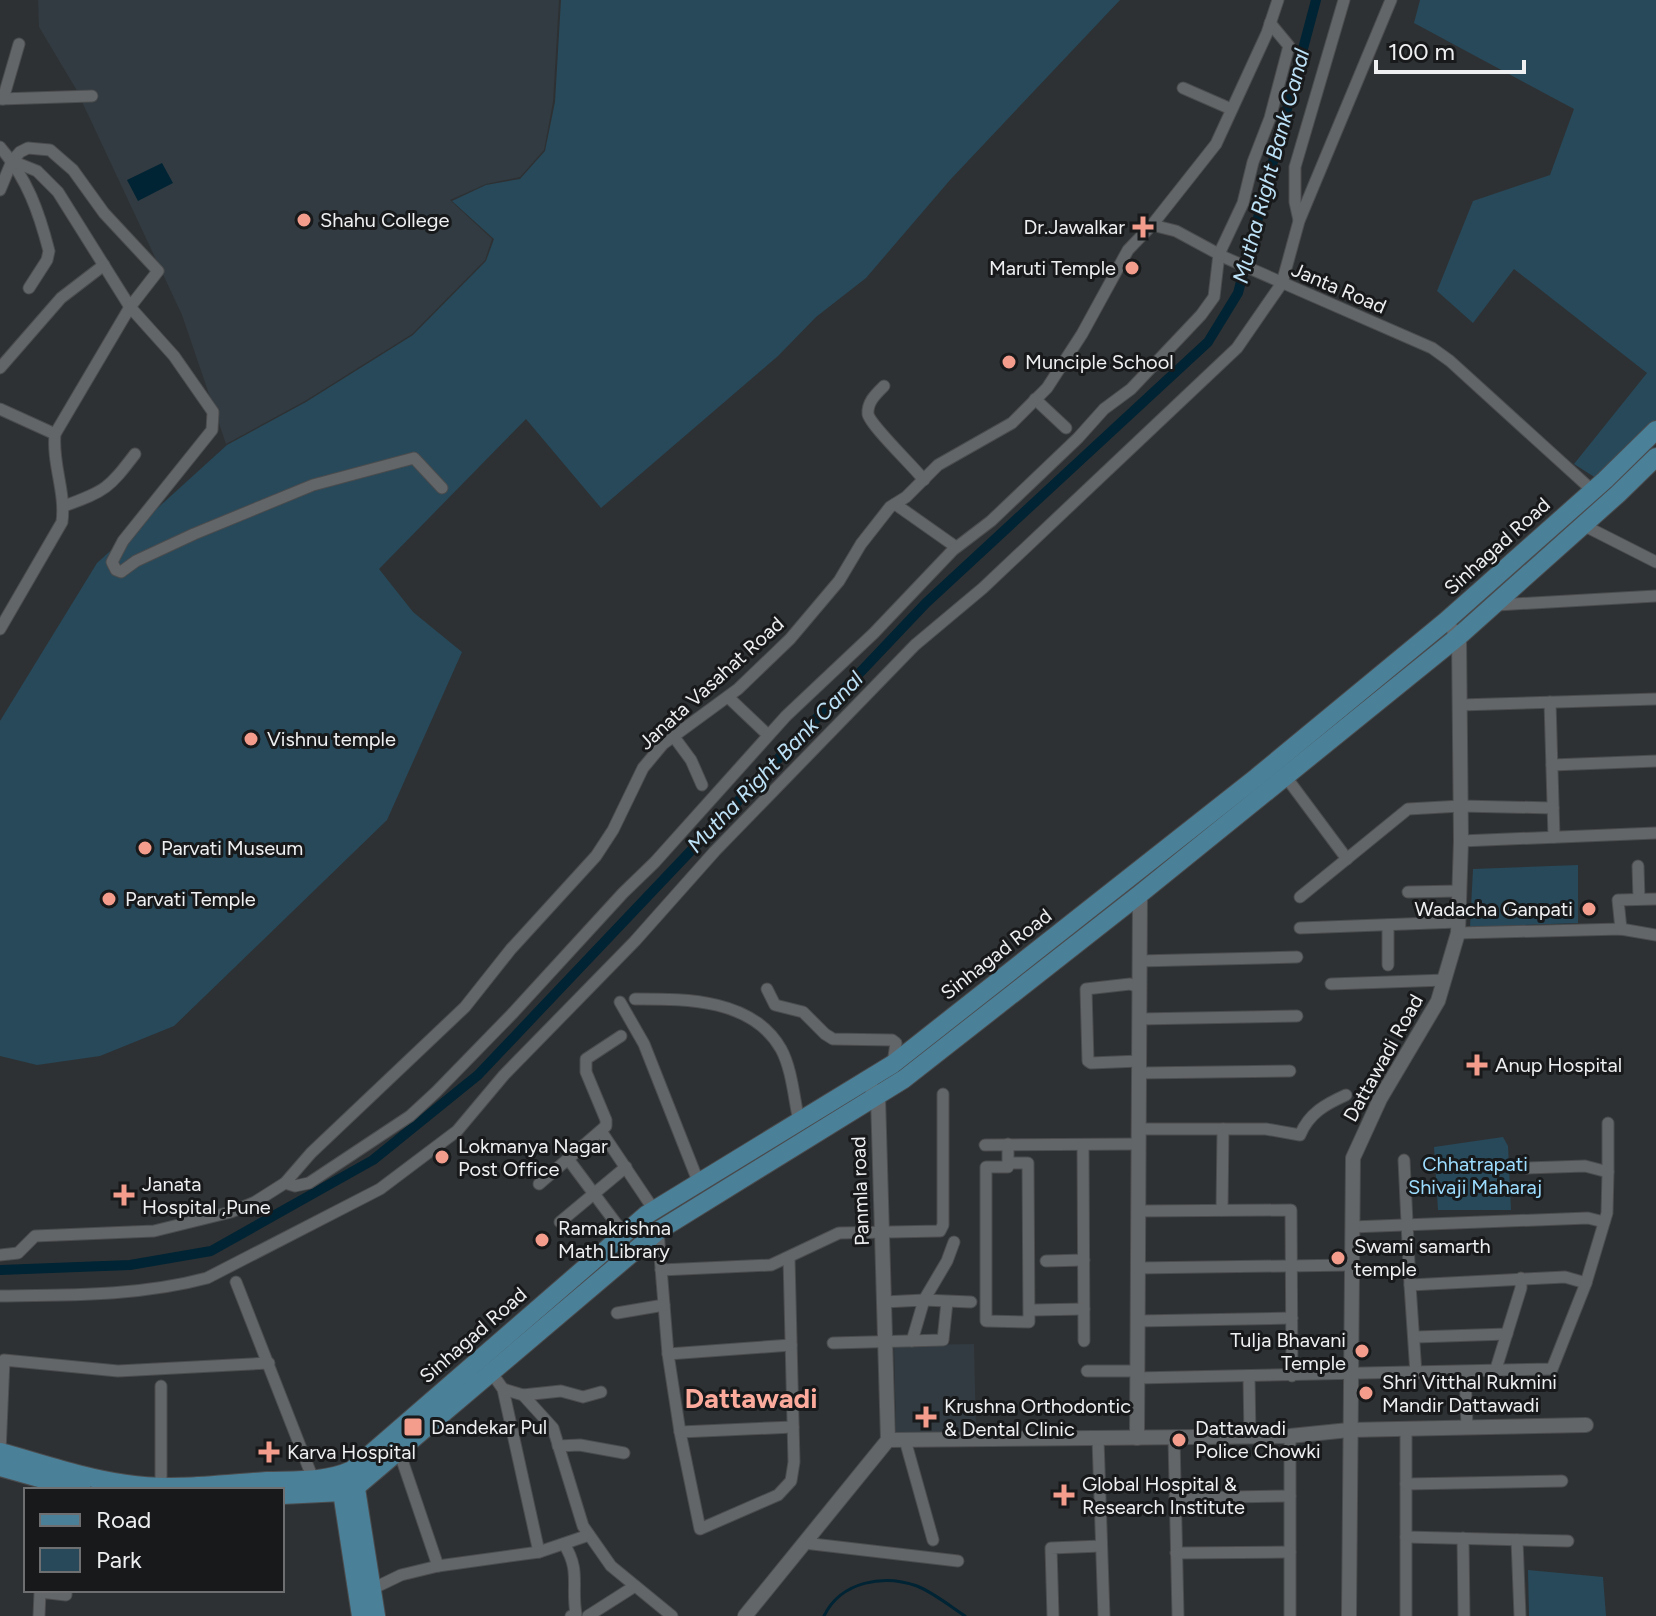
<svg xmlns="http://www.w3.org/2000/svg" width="1656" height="1616" viewBox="0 0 1656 1616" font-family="Figtree,sans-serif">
	<rect width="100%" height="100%" fill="#2e3133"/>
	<!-- built -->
	<g fill="#323b41">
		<polygon points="38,0 559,0 553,102 544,150 520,177 486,184 450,200 492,239 485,260 412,334 305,401 226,444 182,315 76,89 39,27"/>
		<polygon points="974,1344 976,1431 896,1433 894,1345"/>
	</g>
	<!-- green -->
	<g fill="#27495a">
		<polygon points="561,0 1120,0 950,180 866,278 816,317 778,356 601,508 526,419 379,569 413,612 462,652 387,820 174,1026 100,1056 37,1065 0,1056 0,721 97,563 227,445 306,402 413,335 486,261 494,239 452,201 486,185 520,179 545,151 555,102"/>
		<polygon points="1420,0 1656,0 1656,421 1599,480 1574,464 1647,373 1514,269 1473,323 1437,291 1473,201 1550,175 1574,109 1414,23"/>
		<polygon points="1578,865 1578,923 1470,927 1473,869"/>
		<polygon points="1503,1137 1508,1146 1511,1210 1438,1210 1434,1147"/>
		<polygon points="1528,1570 1603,1577 1606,1616 1529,1616"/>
	</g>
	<!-- water -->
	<polygon fill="#002434" points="162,163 173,183 138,201 127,180"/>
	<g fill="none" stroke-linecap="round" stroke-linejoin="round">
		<!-- stream -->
		<path stroke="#002434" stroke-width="3" d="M 824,1616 C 841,1581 884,1574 917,1586 C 934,1593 950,1606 965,1616"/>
		<!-- canal -->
		<polyline stroke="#002434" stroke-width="10" points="0,1270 130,1265 211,1251 373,1160 478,1075 926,603 1208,342 1238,293 1316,0"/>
		<defs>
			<g id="minor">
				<polyline points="1183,88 1231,109"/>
				<polyline points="0,99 92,96"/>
				<polyline points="3,99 19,44"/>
				<path d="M 0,147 C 27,178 39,212 49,251 L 47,260 L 29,288"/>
				<polyline points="0,190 12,161 20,152 28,148 50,150 73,170 104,213 158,271 130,307 58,192 37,171 12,161"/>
				<polyline points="1299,220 1295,202 1295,167 1344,0"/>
				<polyline points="1152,225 1176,231 1226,258 1432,348 1450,361 1593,491"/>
				<polyline points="0,368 61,298 104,265"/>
				<path d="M 884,386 C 876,394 867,402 868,414 C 870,425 913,466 924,480"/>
				<polyline points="1035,399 1066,428"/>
				<polyline points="0,409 55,434"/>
				<polyline points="895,504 956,547"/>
				<path d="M 64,506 C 106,491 109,488 135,454"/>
				<polyline points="1583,525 1656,562"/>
				<polyline points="1497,605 1656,596"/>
				<path d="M 0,629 L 62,522 C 66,492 52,464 55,434 L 130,307 L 174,356 L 213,412 L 212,430 L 123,541 L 112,562 L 116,570 L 121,572 L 136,561 L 194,534 L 313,485 L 414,458 L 442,488"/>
				<polyline points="728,697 768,735"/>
				<polyline points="1550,702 1554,837"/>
				<polyline points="1460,705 1656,699"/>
				<polyline points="674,737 691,760 702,785"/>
				<polyline points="1552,765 1656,761"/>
				<polyline points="1286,777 1347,859"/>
				<polyline points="1461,841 1656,833"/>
				<polyline points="1638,866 1639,899"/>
				<polyline points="1408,892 1459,891"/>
				<polyline points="1300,897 1408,809 1461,806 1553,808"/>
				<polyline points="1388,925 1388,965"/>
				<polyline points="1300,928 1458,922"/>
				<polyline points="1621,929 1618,900 1656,899"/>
				<polyline points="1458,933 1621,929 1656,935"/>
				<polyline points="1139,961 1297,957"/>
				<polyline points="1331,984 1445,980"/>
				<polyline points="767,989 775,1005 803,1012 825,1034 833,1039 892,1040 896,1043 893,1063"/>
				<path d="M 635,999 C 685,999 752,998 781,1049 C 792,1069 794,1099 799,1121"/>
				<polyline points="620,1002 644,1044 698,1181"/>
				<polyline points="1139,1019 1297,1016"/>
				<polyline points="1139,1061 1091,1063 1088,1061 1086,989 1130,984 1139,987"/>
				<polyline points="1139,1073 1290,1071"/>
				<polyline points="1608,1123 1608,1172"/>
				<path d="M 1139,1129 L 1266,1129 L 1300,1135 C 1309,1113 1326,1104 1346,1095"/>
				<polyline points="601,1131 654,1210"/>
				<polyline points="1008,1144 1008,1167 986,1167 986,1321 1029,1322 1028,1163 1008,1163"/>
				<polyline points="985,1145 1139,1144"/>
				<polyline points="1083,1145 1084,1341"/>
				<polyline points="568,1159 624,1234"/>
				<polyline points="1404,1160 1410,1285"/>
				<polyline points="285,1183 295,1186 309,1183 410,1116 436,1092 512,1014 623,893 655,862 786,716 874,633 953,550 991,521 1078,438 1104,409 1131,389 1201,315 1214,297 1219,254 1243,203 1253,162 1270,118 1289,46 1270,23"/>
				<polyline points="539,1184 606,1126 606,1120 586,1072 586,1059 621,1036"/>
				<polyline points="1222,1210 1223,1129"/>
				<polyline points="1138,1211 1291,1210 1292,1376"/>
				<polyline points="560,1222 626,1167"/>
				<polyline points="1352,1227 1588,1218 1604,1222"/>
				<polyline points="658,1231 668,1354 680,1432 700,1529 778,1495 791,1481 794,1462 789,1258"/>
				<polyline points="954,1242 947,1261 924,1300 971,1302"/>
				<polyline points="0,1255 18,1253 35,1236 154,1231 231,1212 255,1202 285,1183 311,1153 465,1007 511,949 596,856 613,830 643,768 663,744 738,689 790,639 839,581 861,544 890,507 906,497 938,465 1012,423 1047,388 1082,334 1128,250 1152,225 1216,144 1267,33 1278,0"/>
				<polyline points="1046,1261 1084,1260"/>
				<polyline points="1138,1268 1351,1265"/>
				<polyline points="661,1270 771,1265 839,1233 940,1231 943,1225 943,1094"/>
				<polyline points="236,1282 313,1479"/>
				<path d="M 0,1296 C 69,1295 140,1296 207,1278 L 380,1189 L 457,1131 L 504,1075 L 635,941 L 715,851 L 915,645 L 983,588 L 1237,348 L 1282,283 L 1299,221 L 1391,0"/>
				<polyline points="884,1302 924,1300 912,1341"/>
				<polyline points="1034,1310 1084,1309"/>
				<polyline points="617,1313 664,1305"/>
				<polyline points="1138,1321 1292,1318"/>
				<polyline points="1416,1337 1507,1334"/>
				<polyline points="833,1343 943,1340 947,1302"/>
				<polyline points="668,1354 791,1345"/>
				<polyline points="1087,1371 1137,1371"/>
				<polyline points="491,1372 503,1389 539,1552"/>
				<polyline points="1465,1372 1467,1427"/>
				<polyline points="1495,1372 1521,1288 1521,1278"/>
				<polyline points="1416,1374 1410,1285 1565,1277 1586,1283"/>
				<polyline points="1249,1377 1250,1437"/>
				<polyline points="1137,1378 1552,1369 1586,1283 1607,1213 1608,1172 1585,1166 1527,1168"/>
				<polyline points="503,1389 523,1395 553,1428 583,1526 611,1566 672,1616"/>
				<polyline points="523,1395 561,1391 583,1397 601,1392"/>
				<polyline points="1406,1429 1406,1616"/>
				<polyline points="680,1432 793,1427"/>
				<polyline points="1174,1438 1178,1616"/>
				<polyline points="1098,1439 1104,1616"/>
				<polyline points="905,1440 933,1540"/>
				<polyline points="558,1446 580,1445 624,1453"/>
				<polyline points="399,1451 438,1566"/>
				<polyline points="0,1452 4,1360 118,1371 269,1363"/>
				<polyline points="1406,1484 1562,1481"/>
				<polyline points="161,1486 161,1386"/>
				<polyline points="1175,1498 1290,1496"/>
				<polyline points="1406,1537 1568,1541"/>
				<polyline points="1463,1538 1464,1616"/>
				<polyline points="1517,1540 1520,1616"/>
				<polyline points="804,1543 958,1561"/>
				<path d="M 564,1544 C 581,1571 571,1585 576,1614 L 571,1616"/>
				<polyline points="1176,1553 1290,1552"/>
				<polyline points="372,1589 401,1575 438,1566 539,1552 589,1535"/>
				<polyline points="39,1616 40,1592 66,1595 66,1590"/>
				<polyline points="588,1616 635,1586"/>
				<polyline points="1053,1616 1051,1548 1101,1546"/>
				<polyline points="1290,1616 1290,1436"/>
			</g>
			<g id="tertiary">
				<polyline points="1137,1438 1140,894"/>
				<polyline points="888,1440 1290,1436 1349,1430 1586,1425"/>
				<polyline points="745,1616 888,1440 878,1097 872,1089"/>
				<polyline points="1349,1616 1353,1158 1380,1099 1438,1001 1458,933 1461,841 1459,636 1454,631"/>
			</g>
			<g id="primary">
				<path d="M 0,1452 C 41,1463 83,1478 126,1484 C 172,1491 221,1484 267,1481 C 296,1480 326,1482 352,1470 L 646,1215 L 893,1064 L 1257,777 L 1446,621 L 1605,480 L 1656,430"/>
				<polyline points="0,1467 82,1490"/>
				<polyline points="354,1476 376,1616"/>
				<polyline points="338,1481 342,1492 361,1616"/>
				<polyline points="282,1495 342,1492 356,1487 658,1231 904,1079 1140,894 1459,636 1618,494 1656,457"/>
			</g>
		</defs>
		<!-- minor casing -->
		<use href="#minor" stroke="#4a4c4e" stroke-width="13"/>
		<!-- tertiary casing -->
		<use href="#tertiary" stroke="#4a4c4e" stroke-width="16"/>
		<!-- primary casing -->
		<use href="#primary" stroke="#4a4c4e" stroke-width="20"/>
		<!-- minor -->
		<use href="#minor" stroke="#636668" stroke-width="11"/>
		<!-- tertiary -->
		<use href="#tertiary" stroke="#636668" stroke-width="14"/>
		<!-- primary -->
		<use href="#primary" stroke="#4b8099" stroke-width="18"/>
	</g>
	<!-- markers -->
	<g fill="#f49d8d" stroke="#17191a" stroke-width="3">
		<circle cx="304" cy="220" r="8"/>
		<path d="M1139 215h8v8h8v8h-8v8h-8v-8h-8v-8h8z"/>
		<circle cx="1132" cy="268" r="8"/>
		<circle cx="1009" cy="362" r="8"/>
		<circle cx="251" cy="739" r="8"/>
		<circle cx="145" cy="848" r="8"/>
		<circle cx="109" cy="899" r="8"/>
		<circle cx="1589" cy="909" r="8"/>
		<path d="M1473 1053h8v8h8v8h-8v8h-8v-8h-8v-8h8z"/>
		<circle cx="442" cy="1157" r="8"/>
		<path d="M120 1183h8v8h8v8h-8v8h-8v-8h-8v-8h8z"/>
		<circle cx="542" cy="1240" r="8"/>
		<circle cx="1338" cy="1258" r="8"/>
		<circle cx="1362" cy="1351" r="8"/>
		<circle cx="1366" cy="1393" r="8"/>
		<path d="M922 1405h8v8h8v8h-8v8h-8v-8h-8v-8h8z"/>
		<rect x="403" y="1417" width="20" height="20" rx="4"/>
		<circle cx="1179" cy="1440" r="8"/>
		<path d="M265 1440h8v8h8v8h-8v8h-8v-8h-8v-8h8z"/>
		<path d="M1060 1483h8v8h8v8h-8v8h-8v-8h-8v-8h8z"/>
	</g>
	<g text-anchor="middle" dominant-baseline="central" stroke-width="6" stroke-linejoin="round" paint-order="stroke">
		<!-- poi labels -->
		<g font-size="20" fill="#edeff0" stroke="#17191a" text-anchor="start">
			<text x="320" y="220">Shahu College</text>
			<text x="1125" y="227" text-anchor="end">Dr.Jawalkar</text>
			<text x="1116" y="268" text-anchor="end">Maruti Temple</text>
			<text x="1025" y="362">Munciple School</text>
			<text x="267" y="739">Vishnu temple</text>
			<text x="161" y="848">Parvati Museum</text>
			<text x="125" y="899">Parvati Temple</text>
			<text x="1573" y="909" text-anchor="end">Wadacha Ganpati</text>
			<text x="1495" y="1065">Anup Hospital</text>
			<text x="458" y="1146">Lokmanya Nagar<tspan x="458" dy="23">Post Office</tspan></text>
			<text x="142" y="1184">Janata<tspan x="142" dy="23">Hospital ,Pune</tspan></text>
			<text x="558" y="1228">Ramakrishna<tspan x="558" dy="23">Math Library</tspan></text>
			<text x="1354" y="1246">Swami samarth<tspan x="1354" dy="23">temple</tspan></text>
			<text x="1346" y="1340" text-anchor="end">Tulja Bhavani<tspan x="1346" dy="23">Temple</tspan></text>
			<text x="1382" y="1382">Shri Vitthal Rukmini<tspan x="1382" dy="23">Mandir Dattawadi</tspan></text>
			<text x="944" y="1406">Krushna Orthodontic<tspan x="944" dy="23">&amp; Dental Clinic</tspan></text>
			<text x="431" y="1427">Dandekar Pul</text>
			<text x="1195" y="1428">Dattawadi<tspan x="1195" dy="23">Police Chowki</tspan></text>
			<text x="287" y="1452">Karva Hospital</text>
			<text x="1082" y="1484">Global Hospital &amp;<tspan x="1082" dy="23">Research Institute</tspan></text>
		</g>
		<!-- street labels -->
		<g font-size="20" fill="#edeff0" stroke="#17191a">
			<text transform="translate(1339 288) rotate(23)">Janta Road</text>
			<text transform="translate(1497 546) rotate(-42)">Sinhagad Road</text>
			<text transform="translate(711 683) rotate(-42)">Janata Vasahat Road</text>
			<text transform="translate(996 954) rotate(-38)">Sinhagad Road</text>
			<text transform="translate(1383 1058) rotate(-61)">Dattawadi Road</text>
			<text transform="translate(860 1191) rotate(-92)">Panmla road</text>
			<text transform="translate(473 1335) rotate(-41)">Sinhagad Road</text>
		</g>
		<!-- park labels -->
		<g font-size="20" fill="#9cddff" stroke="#17191a">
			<text x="1475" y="1164">Chhatrapati<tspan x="1475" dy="23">Shivaji Maharaj</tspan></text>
		</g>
		<!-- water labels -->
		<g font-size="22" font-style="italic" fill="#bde2f7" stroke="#17191a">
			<text transform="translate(1271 166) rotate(-75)">Mutha Right Bank Canal</text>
			<text transform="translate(775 762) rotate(-46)">Mutha Right Bank Canal</text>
		</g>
		<!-- district labels -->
		<g font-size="28" font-weight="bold" fill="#fcaa9b" stroke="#17191a">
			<text x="751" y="1398">Dattawadi</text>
		</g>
	</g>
	<!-- legend -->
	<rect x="24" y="1488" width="260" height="104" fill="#17191a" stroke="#6d6f70" stroke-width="2"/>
	<rect x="40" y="1514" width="40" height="12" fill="#4b8099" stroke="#6d6f70" stroke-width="2"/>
	<text x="96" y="1528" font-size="24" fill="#edeff0">Road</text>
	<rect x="40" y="1548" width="40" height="24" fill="#27495a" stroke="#6d6f70" stroke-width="2"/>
	<text x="96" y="1568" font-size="24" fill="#edeff0">Park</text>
	<!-- scale -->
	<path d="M1376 60v12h148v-12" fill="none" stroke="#edeff0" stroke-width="4"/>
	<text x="1388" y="60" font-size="24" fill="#edeff0" stroke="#17191a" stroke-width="6" paint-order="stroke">100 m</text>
</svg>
